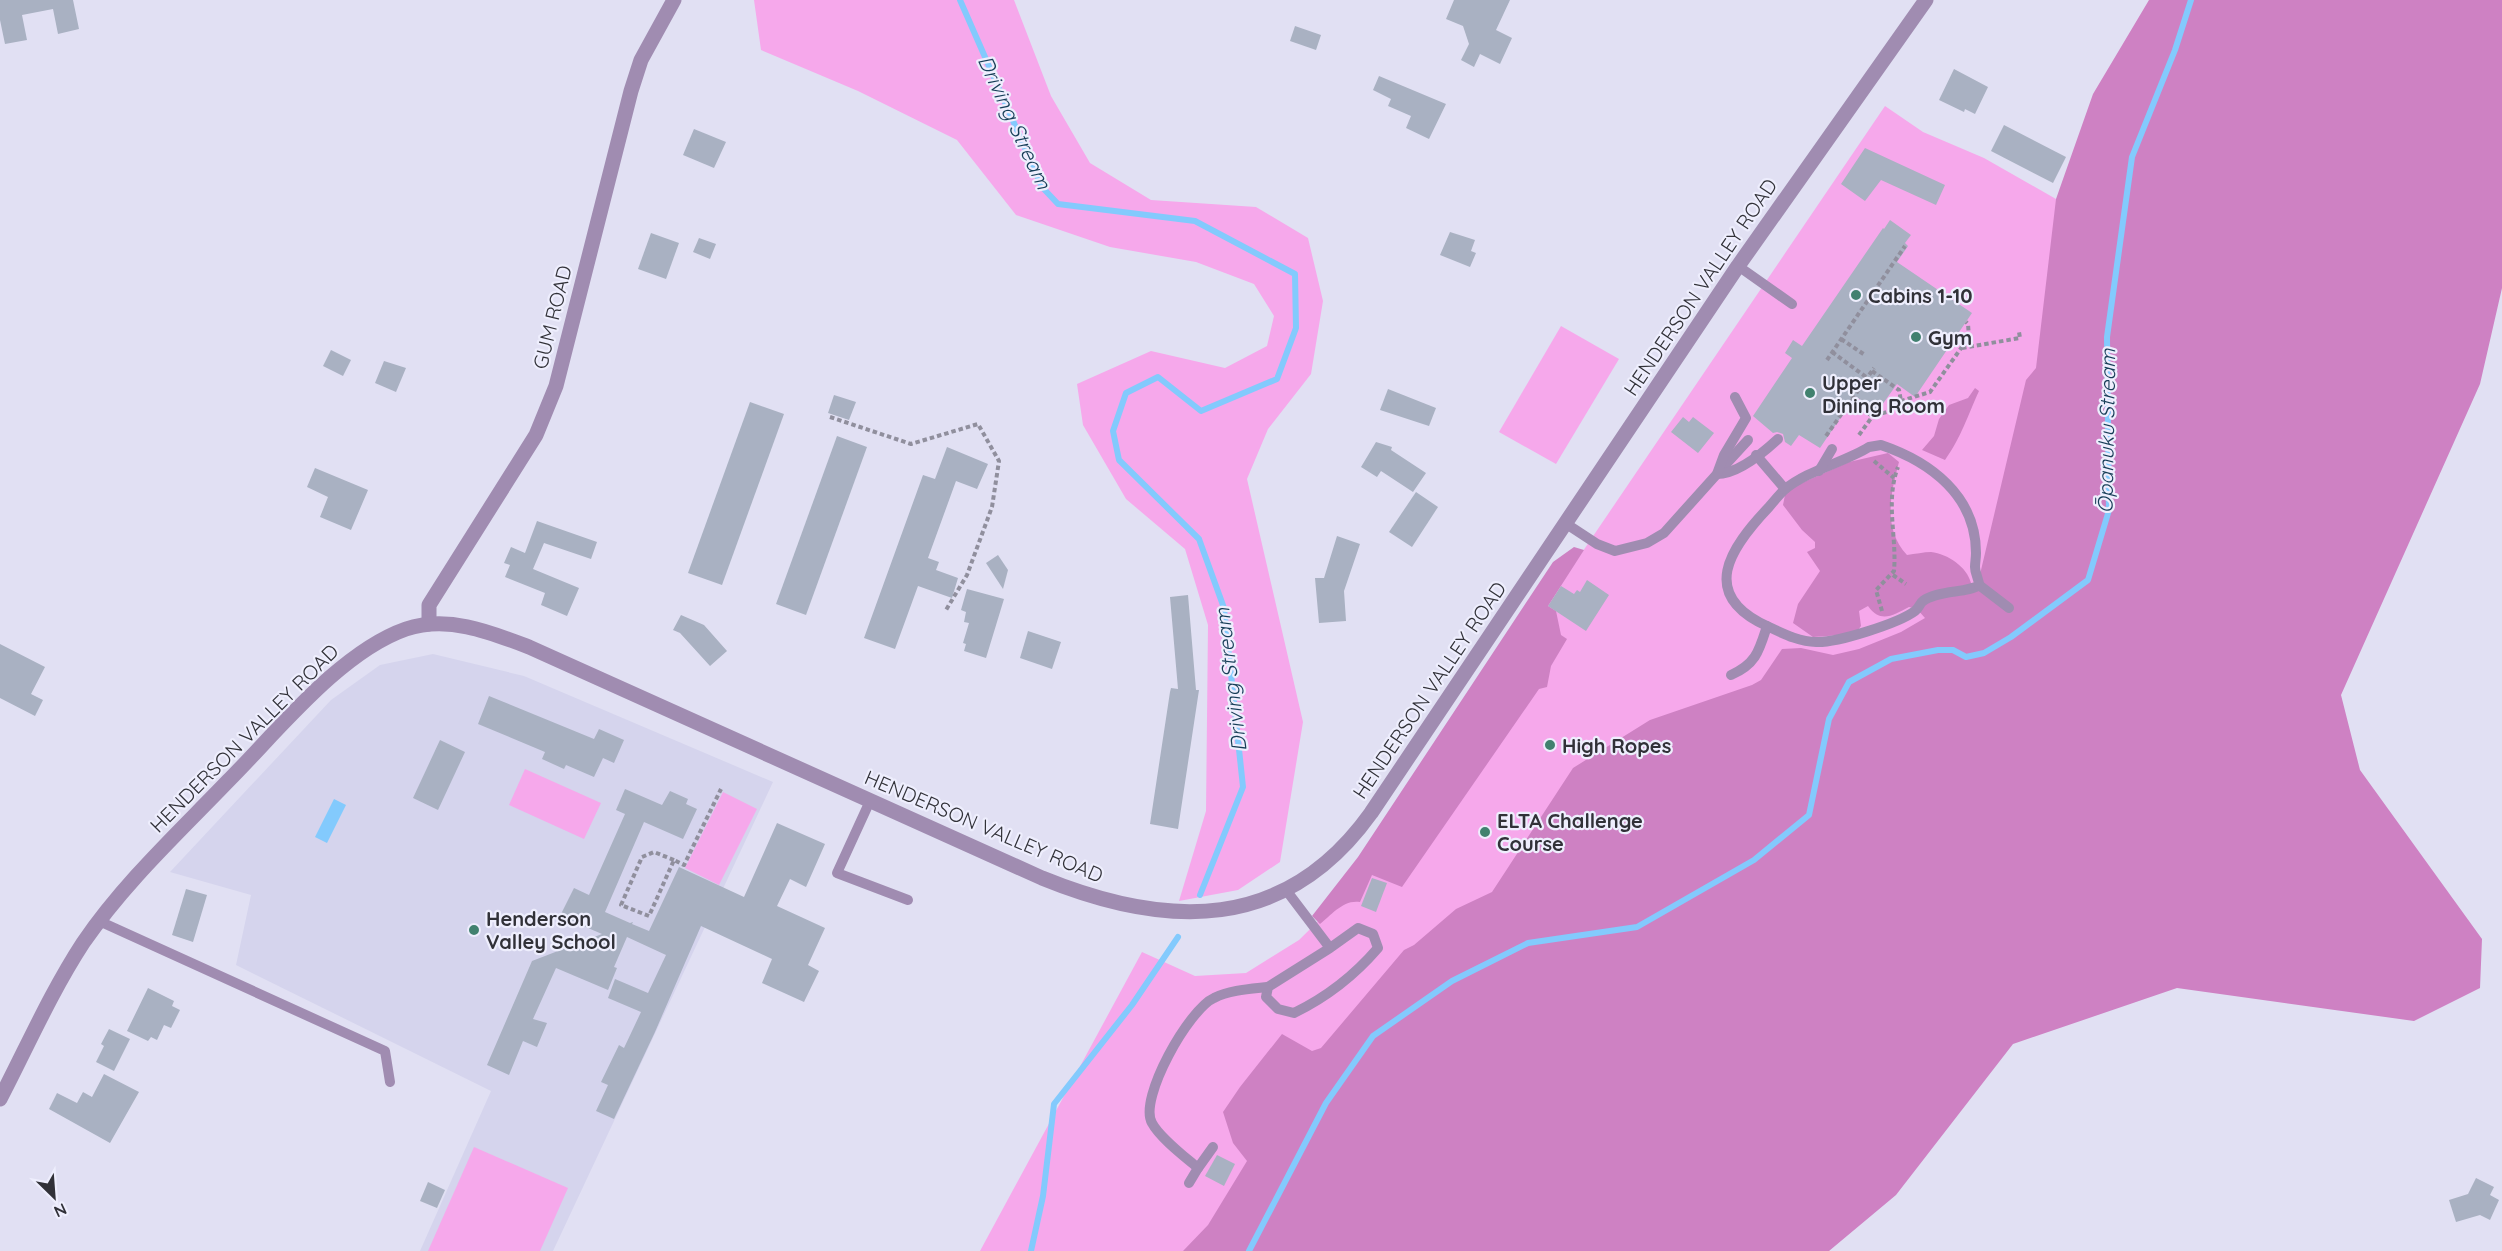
<svg xmlns="http://www.w3.org/2000/svg" width="2502" height="1251" viewBox="0 0 2502 1251" font-family="Quicksand,sans-serif">
	<rect width="100%" height="100%" fill="#e1e0f3"/>
	<!-- built -->
	<polygon fill="#d5d4ed" points="433,654 524,676 773,782 553,1251 420,1251 491,1091 236,965 251,895 170,872 331,700 380,665"/>
	<!-- green -->
	<g fill="#f6a8eb">
		<polygon points="754,0 1014,0 1051,96 1090,163 1151,200 1256,207 1308,238 1323,301 1311,374 1268,429 1247,479 1303,722 1280,862 1238,890 1179,901 1206,811 1208,625 1185,549 1126,499 1083,425 1077,384 1151,351 1225,368 1267,346 1274,316 1254,284 1196,262 1110,247 1016,215 957,140 858,91 761,50"/>
		<polygon points="1885,106 1923,132 1984,158 2056,199 2062,544 1234,1251 980,1251 1142,952 1195,976 1246,973 1299,940 1359,881"/>
		<polygon points="1561,326 1619,359 1556,464 1499,432"/>
		<polygon points="525,769 601,803 584,839 509,805"/>
		<polygon points="723,792 757,809 719,885 685,868"/>
		<polygon points="474,1147 568,1188 540,1251 428,1251"/>
	</g>
	<!-- forest -->
	<g fill="#ce81c3">
		<path d="M 2149,0 L 2502,0 L 2502,288 L 2480,384 L 2341,695 L 2360,770 L 2482,939 L 2480,988 L 2414,1021 L 2177,988 L 2013,1044 L 1896,1195 L 1829,1251 L 1183,1251 L 1208,1225 L 1247,1161 L 1233,1143 L 1223,1112 L 1240,1087 L 1282,1034 L 1312,1051 L 1321,1048 L 1404,950 L 1414,945 L 1456,909 L 1492,892 L 1573,768 L 1650,720 L 1752,685 L 1761,680 L 1782,649 L 1801,648 L 1833,655 L 1859,649 L 1901,632 L 1925,618 L 1917,609 L 1909,607 C 1893,615 1881,624 1868,606 L 1859,611 L 1861,626 L 1855,634 L 1813,637 L 1793,623 L 1798,604 L 1820,571 L 1807,552 L 1815,548 L 1815,542 L 1802,530 L 1783,505 L 1786,490 L 1849,462 L 1888,453 L 1899,462 C 1891,493 1882,528 1907,555 C 1915,554 1924,552 1931,552 C 1948,554 1967,567 1971,583 L 1977,587 L 2026,380 L 2036,368 L 2056,199 L 2093,94 Z"/>
		<path d="M 1975,388 L 1979,391 C 1967,417 1962,436 1945,460 L 1922,450 L 1934,436 L 1939,419 L 1949,405 L 1968,398 Z"/>
		<path d="M 1574,547 L 1584,550 L 1548,606 L 1556,611 L 1561,635 L 1567,639 L 1551,666 L 1547,687 L 1539,689 L 1402,887 L 1372,875 L 1360,902 C 1344,899 1331,915 1320,924 L 1312,916 L 1358,857 L 1553,562 Z"/>
	</g>
	<!-- water -->
	<polygon fill="#83cafd" points="334,799 346,805 327,843 315,837"/>
	<g fill="none" stroke-linecap="round" stroke-linejoin="round">
		<!-- stream -->
		<g stroke="#83cafd" stroke-width="6">
			<polyline points="960,0 1042,187 1058,204 1195,221 1295,274 1296,328 1277,379 1201,411 1158,377 1126,393 1113,431 1119,460 1199,539 1224,608 1243,787 1200,895"/>
			<polyline points="1031,1251 1043,1196 1054,1104 1132,1005 1178,937"/>
			<polyline points="1249,1251 1326,1103 1373,1036 1452,981 1528,943 1637,927 1754,860 1809,815 1829,719 1849,682 1891,659 1938,650 1953,650 1966,657 1984,653 2011,637 2088,580 2109,510 2107,337 2132,157 2175,50 2191,0"/>
		</g>
	</g>
	<!-- building -->
	<g fill="#a9b1c2">
		<polygon points="0,0 73,0 79,29 58,34 53,9 22,15 27,40 5,44 0,20"/>
		<polygon points="1454,0 1510,0 1496,30 1512,38 1500,64 1480,54 1474,67 1461,60 1469,44 1463,26 1446,19"/>
		<polygon points="1295,26 1321,35 1316,50 1290,41"/>
		<polygon points="1954,69 1988,87 1975,114 1965,109 1964,112 1939,100"/>
		<polygon points="1379,76 1446,104 1429,139 1406,128 1411,116 1388,106 1391,99 1373,90"/>
		<polygon points="2004,125 2066,157 2053,183 1991,151"/>
		<polygon points="694,129 726,142 714,168 683,155"/>
		<polygon points="1865,148 1945,185 1936,205 1881,180 1865,201 1841,184"/>
		<polygon points="1890,220 1911,235 1905,243 1908,246 1897,262 1972,313 1915,397 1897,384 1877,412 1855,396 1820,448 1799,435 1791,446 1785,442 1783,434 1777,432 1773,433 1753,416 1792,358 1785,353 1793,340 1802,346 1883,228 1884,229"/>
		<polygon points="1450,232 1475,240 1471,251 1476,253 1470,267 1440,255"/>
		<polygon points="651,233 679,243 666,279 638,269"/>
		<polygon points="699,238 716,244 710,259 693,252"/>
		<polygon points="331,350 351,360 343,376 323,366"/>
		<polygon points="384,361 406,368 396,392 375,383"/>
		<polygon points="1388,389 1436,408 1429,426 1380,410"/>
		<polygon points="834,395 856,402 849,420 828,413"/>
		<polygon points="750,402 784,414 722,585 688,573"/>
		<polygon points="1683,417 1689,422 1693,417 1714,433 1698,453 1671,432"/>
		<polygon points="837,436 867,447 806,615 776,604"/>
		<polygon points="1376,442 1392,447 1391,450 1426,473 1413,492 1381,471 1377,477 1361,467"/>
		<polygon points="947,447 988,464 977,489 956,481 928,558 939,562 936,570 958,578 952,598 918,586 895,649 864,638 923,475 935,479"/>
		<polygon points="315,468 368,490 351,530 320,517 328,497 307,487"/>
		<polygon points="1416,492 1438,507 1412,547 1389,532"/>
		<polygon points="537,521 597,542 591,559 544,543 533,569 579,588 567,616 541,605 545,593 505,577 510,565 504,563 511,547 525,553"/>
		<polygon points="1337,536 1360,544 1344,591 1346,621 1319,623 1315,578 1324,578"/>
		<polygon points="998,555 1008,570 1003,589 986,563"/>
		<polygon points="1587,580 1609,595 1586,631 1548,606 1561,586 1574,594 1577,590 1580,592"/>
		<polygon points="967,589 1004,599 986,658 964,651 966,644 963,643 969,623 964,622 966,612 961,610"/>
		<polygon points="1188,595 1196,690 1199,690 1178,829 1150,824 1170,692 1171,688 1178,689 1170,597"/>
		<polygon points="681,615 704,625 727,651 710,666 680,633 673,630"/>
		<polygon points="1028,631 1061,642 1052,669 1020,658"/>
		<polygon points="0,644 45,667 31,694 43,700 35,716 0,698"/>
		<polygon points="489,696 594,739 599,729 624,740 614,763 603,758 594,777 566,765 564,769 542,759 545,752 478,724"/>
		<polygon points="440,740 465,752 438,810 413,798"/>
		<polygon points="625,789 662,805 670,791 688,799 686,804 697,809 683,839 644,822 605,912 630,923 633,922 632,924 649,931 679,867 744,897 777,823 825,844 806,887 790,879 777,906 825,928 808,965 819,971 804,1002 762,983 772,959 701,926 655,1032 614,1119 596,1111 608,1085 601,1082 619,1045 624,1048 641,1012 608,998 615,979 648,993 666,955 627,937 614,967 617,968 608,990 556,968 533,1019 547,1023 537,1047 523,1041 509,1075 487,1065 532,961 602,934 560,916 574,888 589,895 625,814 616,810"/>
		<polygon points="1372,878 1387,883 1376,912 1361,906"/>
		<polygon points="186,889 207,895 193,942 172,935"/>
		<polygon points="148,988 174,1001 172,1006 180,1010 171,1028 164,1025 157,1040 151,1037 148,1041 127,1031"/>
		<polygon points="109,1029 130,1039 114,1071 96,1062 104,1046 101,1044"/>
		<polygon points="104,1074 139,1092 110,1143 49,1109 57,1093 77,1103 83,1092 92,1097"/>
		<polygon points="1217,1155 1235,1164 1224,1186 1205,1176"/>
		<polygon points="2476,1178 2494,1187 2490,1195 2499,1200 2490,1220 2480,1215 2456,1222 2449,1200 2468,1194"/>
		<polygon points="428,1182 445,1190 437,1208 420,1201"/>
	</g>
	<g fill="none" stroke-linecap="round" stroke-linejoin="round">
		<!-- path -->
		<g stroke="#908f9d" stroke-width="4" stroke-dasharray="4.5 3" stroke-linecap="butt">
			<polyline points="1841,339 1865,355"/>
			<polyline points="1962,348 2020,338 2019,332"/>
			<polyline points="1832,352 1866,377"/>
			<polyline points="1827,360 1905,246"/>
			<polyline points="1872,371 1899,390 1901,401"/>
			<polyline points="1850,400 1872,416 1887,412 1901,401 1930,392 1969,337 1968,324 1966,322"/>
			<polyline points="830,417 911,444 978,424 999,461 992,507 967,575 946,610"/>
			<polyline points="1859,435 1872,417"/>
			<polyline points="1826,436 1874,368"/>
			<polyline points="1874,461 1894,478"/>
			<polyline points="1893,575 1906,584"/>
			<path d="M 1882,611 L 1876,590 L 1894,571 C 1897,537 1885,501 1898,467"/>
			<polyline points="674,860 654,852 642,857 621,905 649,916 674,860 684,865 721,789"/>
		</g>
		<!-- service -->
		<g stroke="#a08cb1" stroke-width="10">
			<polyline points="1738,266 1792,304"/>
			<path d="M 1881,445 C 1931,462 1976,496 1976,553 C 1976,558 1975,563 1975,567 C 1975,574 1979,579 1979,585 C 1969,593 1937,590 1923,601 C 1920,603 1919,608 1915,611 C 1899,623 1837,643 1816,642 C 1800,642 1784,634 1769,627 C 1697,595 1730,548 1769,507 C 1774,501 1779,495 1784,490 C 1808,470 1843,463 1869,447 Z"/>
			<polyline points="1756,455 1785,489"/>
			<polyline points="1725,465 1748,440"/>
			<polyline points="1819,471 1832,449"/>
			<path d="M 1717,474 C 1738,474 1764,452 1778,439"/>
			<polyline points="1565,523 1597,544 1615,551 1647,543 1664,533 1717,474 1724,455 1746,418 1735,397"/>
			<polyline points="1979,585 2009,608"/>
			<path d="M 1731,675 C 1756,664 1759,651 1767,626"/>
			<polyline points="870,801 837,873 908,900"/>
			<path d="M 1286,890 L 1330,948 L 1358,928 L 1373,934 L 1378,948 C 1354,976 1327,997 1294,1013 L 1278,1009 L 1266,997 L 1268,987 L 1330,948"/>
			<polyline points="99,921 385,1051 390,1082"/>
			<polyline points="1198,1168 1213,1147"/>
			<path d="M 1189,1183 L 1198,1168 C 1185,1157 1160,1138 1152,1123 C 1138,1099 1189,1009 1214,998 C 1230,990 1250,989 1268,987"/>
		</g>
		<!-- minor -->
		<g stroke="#a08cb1" stroke-width="15">
			<polyline points="429,624 429,605 536,435 556,386 631,91 641,60 674,0"/>
			<path d="M 0,1099 C 27,1047 51,992 83,943 C 124,883 178,833 228,781 C 277,732 340,652 406,629 C 448,615 490,632 529,647 L 1042,878 C 1167,929 1285,933 1371,813 L 1738,266 L 1926,0"/>
		</g>
	</g>
	<!-- markers -->
	<g fill="#41816f" stroke="#eeeefd" stroke-width="2">
		<circle cx="1856" cy="295" r="6"/>
		<circle cx="1916" cy="337" r="6"/>
		<circle cx="1810" cy="393" r="6"/>
		<circle cx="1550" cy="745" r="6"/>
		<circle cx="1485" cy="832" r="6"/>
		<circle cx="474" cy="930" r="6"/>
	</g>
	<g text-anchor="middle" dominant-baseline="central" stroke-width="4.5" stroke-linejoin="round" paint-order="stroke">
		<!-- street labels -->
		<g font-size="20" fill="#313138" stroke="#eeeefd">
			<text transform="translate(1700 287) rotate(-56)">HENDERSON VALLEY ROAD</text>
			<text transform="translate(552 317) rotate(-76)">GUM ROAD</text>
			<text transform="translate(1429 690) rotate(-56)">HENDERSON VALLEY ROAD</text>
			<text transform="translate(244 738) rotate(-45)">HENDERSON VALLEY ROAD</text>
			<text transform="translate(984 826) rotate(23)">HENDERSON VALLEY ROAD</text>
		</g>
		<!-- poi labels -->
		<g font-size="20" font-weight="bold" fill="#313138" stroke="#eeeefd" text-anchor="start">
			<text x="1868" y="295">Cabins 1-10</text>
			<text x="1928" y="337">Gym</text>
			<text x="1822" y="382">Upper<tspan x="1822" dy="23">Dining Room</tspan></text>
			<text x="1562" y="745">High Ropes</text>
			<text x="1497" y="820">ELTA Challenge<tspan x="1497" dy="23">Course</tspan></text>
			<text x="486" y="918">Henderson<tspan x="486" dy="23">Valley School</tspan></text>
		</g>
		<!-- water labels -->
		<g font-size="21" font-style="italic" fill="#163d57" stroke="#eeeefd">
			<text transform="translate(1015 122) rotate(65)">Driving Stream</text>
			<text transform="translate(2106 431) rotate(-89)">Ōpanuku Stream</text>
			<text transform="translate(1230 680) rotate(-97)">Driving Stream</text>
		</g>
	</g>
	<!-- north arrow -->
	<g transform="translate(54 1197) rotate(155)" stroke="#eeeefd" stroke-width="4.5" paint-order="stroke">
	<path d="M0-4.5L10 22L0 15L-10 22Z" fill="#313138"/>
	<text y="-9" font-size="16" font-weight="bold" text-anchor="middle" fill="#313138">N</text>
	</g>
</svg>
